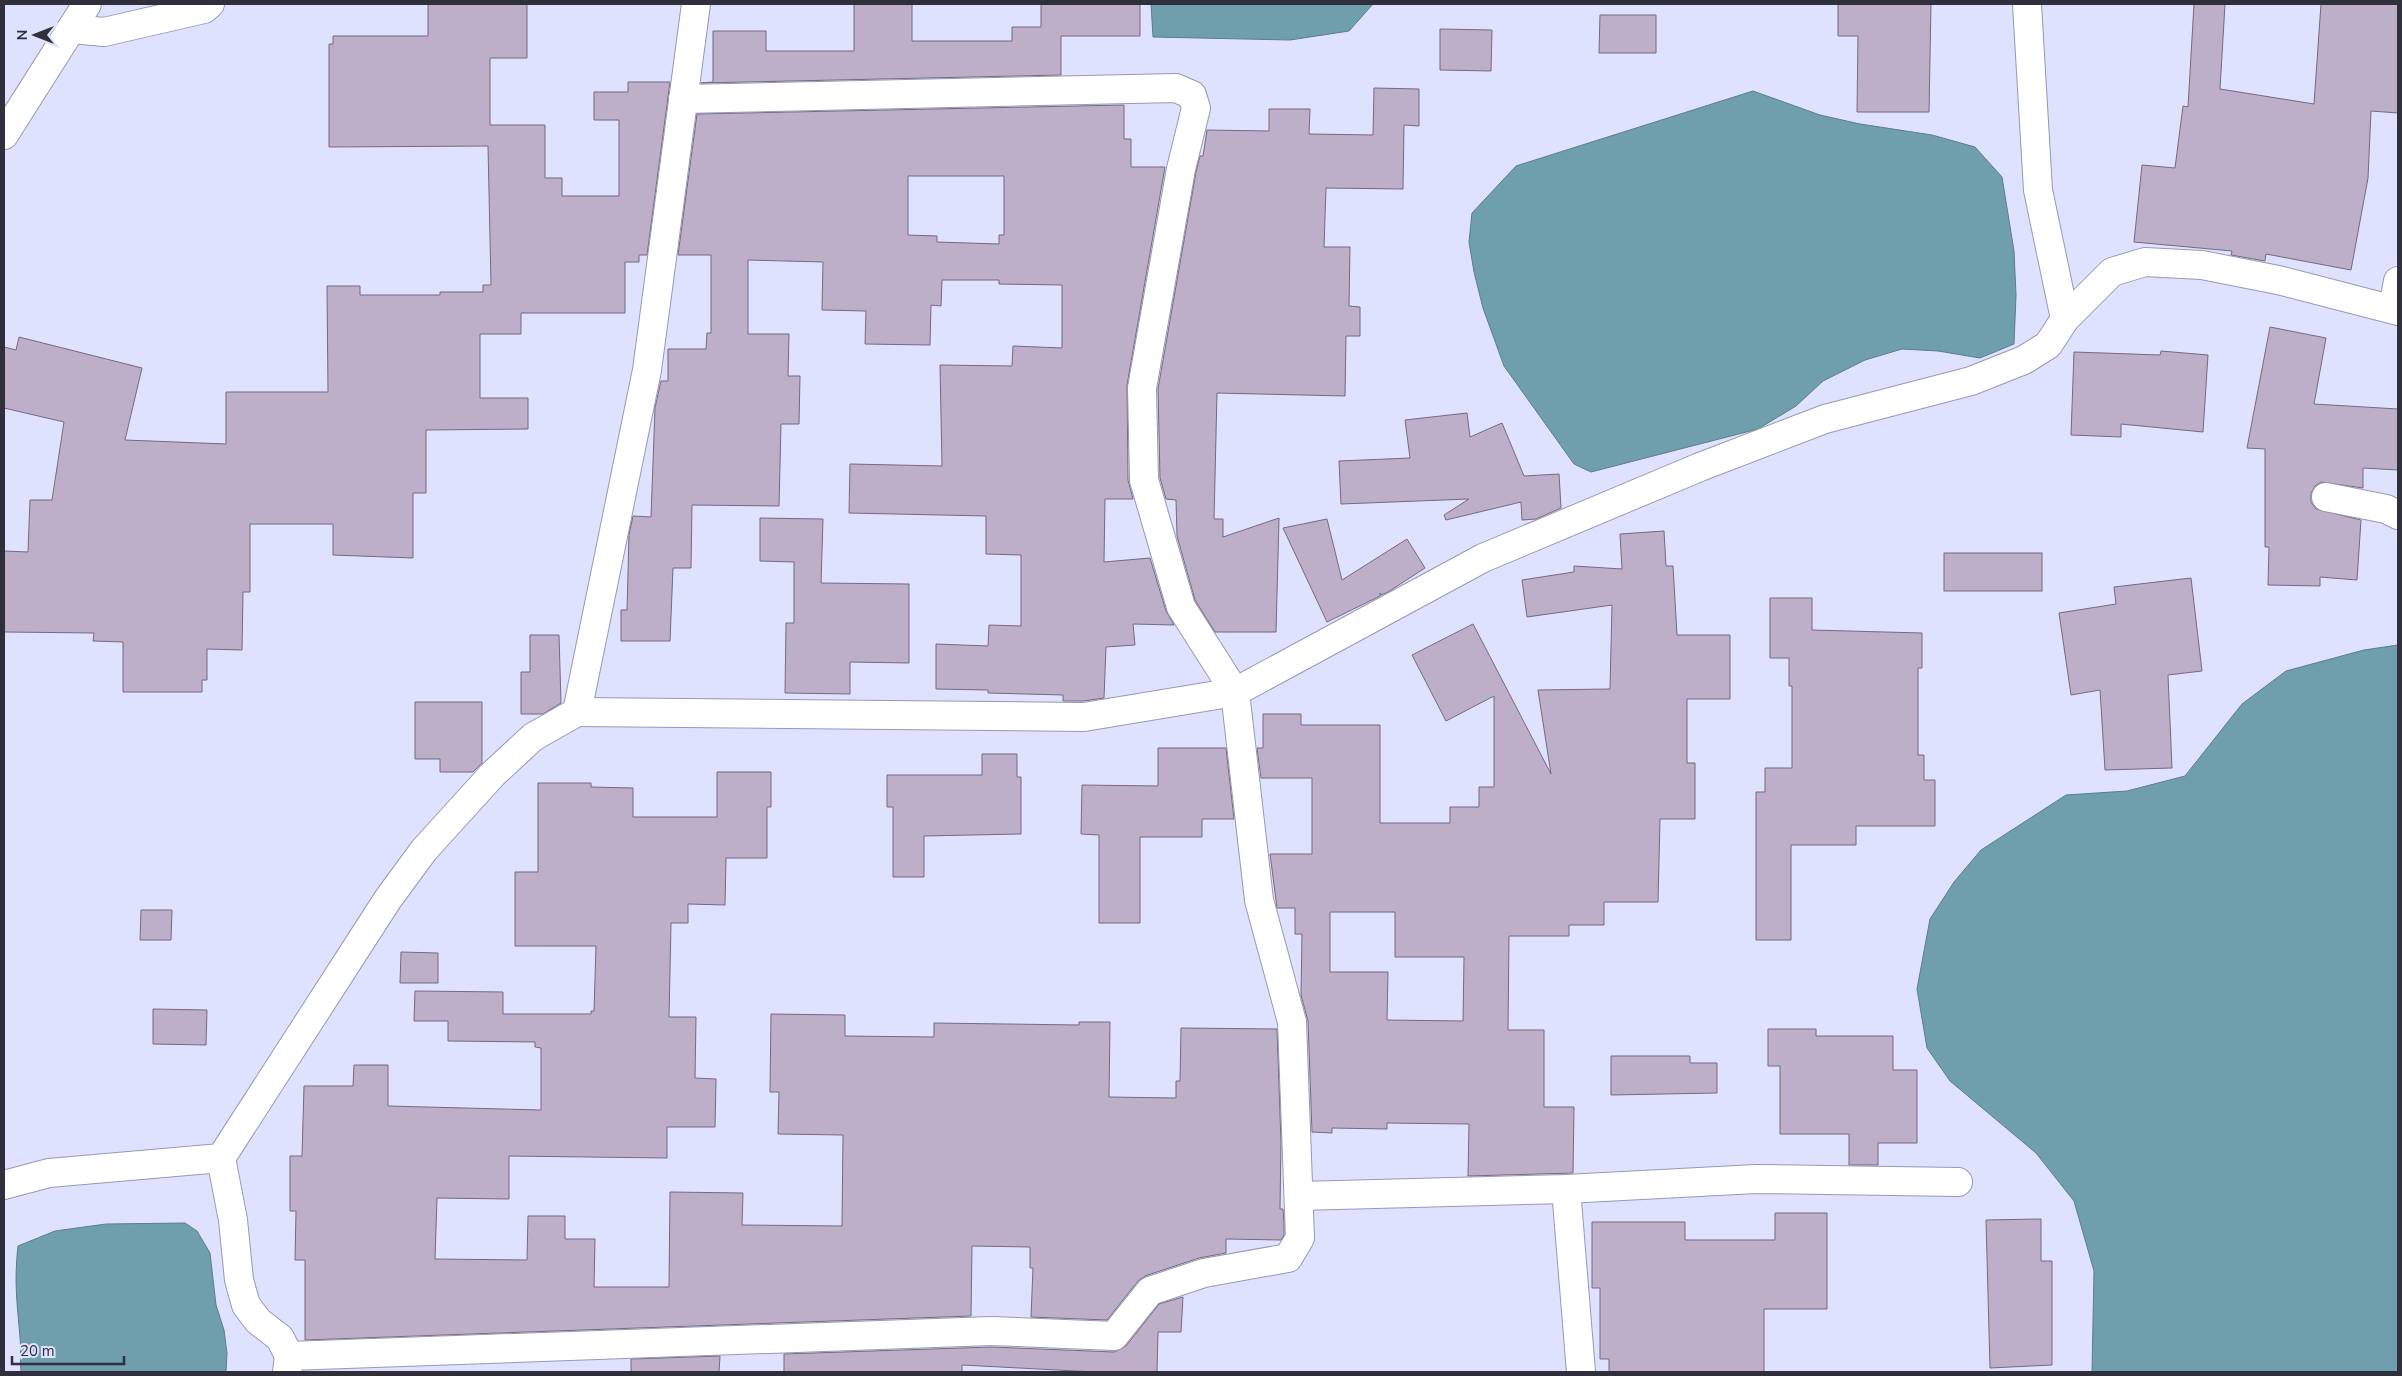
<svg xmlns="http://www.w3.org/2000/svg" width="2402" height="1376" viewBox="0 0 2402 1376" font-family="'Nunito Sans',sans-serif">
	<rect width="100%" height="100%" fill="#dee2fe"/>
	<!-- water -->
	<g fill="#6f9eac" stroke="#5c7d8a">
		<polygon points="1151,4 1373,4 1349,31 1290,40 1153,37"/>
		<polygon points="1753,91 1820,115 1860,124 1932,135 1975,147 2002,177 2014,251 2016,295 2014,344 1980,358 1938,351 1902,349 1865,360 1823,381 1796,406 1758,429 1591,472 1574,464 1504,366 1483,308 1474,272 1469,242 1472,213 1516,166"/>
		<polygon points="2398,645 2398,1372 2092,1372 2094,1271 2074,1201 2036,1153 1950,1081 1927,1048 1917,989 1930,919 1954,882 1981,850 2066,795 2127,791 2185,776 2242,704 2286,671 2364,650"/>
		<path d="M 185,1223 L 197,1231 L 210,1253 L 216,1305 L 224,1330 L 227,1353 L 226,1372 L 21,1372 C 20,1360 21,1348 20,1337 C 17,1302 14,1282 18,1246 L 55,1231 L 106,1224 Z"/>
	</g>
	<!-- building -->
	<g fill="#bdafc8" stroke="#766980" fill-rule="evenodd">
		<polygon points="428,4 527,4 527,58 490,58 490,125 545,125 545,178 562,178 562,196 619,196 619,120 594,120 594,92 628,92 628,82 670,82 647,255 639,255 639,262 625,262 625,313 521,313 521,334 480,334 480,398 528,398 528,429 426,430 426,493 413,493 413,558 333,555 333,524 250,524 250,592 243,592 242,650 207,649 207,680 202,680 202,692 123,692 123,642 93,641 94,633 4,632 4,551 28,552 30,500 52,500 64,422 4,408 4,347 16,350 19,337 142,368 125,440 226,444 226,392 328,392 327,286 360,286 360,295 440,295 440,292 483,292 483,285 491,285 488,146 329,147 329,44 333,44 333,36 428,36"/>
		<polygon points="854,4 912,4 912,41 1012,41 1012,27 1041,27 1041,4 1140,4 1140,36 1061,36 1061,75 701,83 713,82 713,31 766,31 766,51 854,51"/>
		<polygon points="1838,4 1931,4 1929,112 1857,112 1858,36 1838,36"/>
		<polygon points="2194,4 2225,4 2220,89 2314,104 2321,4 2398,4 2398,113 2371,111 2368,178 2351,270 2266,254 2265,261 2231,255 2232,251 2134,242 2142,165 2175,168 2183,106 2188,107"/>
		<polygon points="1600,15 1656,15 1656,53 1599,53"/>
		<polygon points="1440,29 1492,30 1491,71 1440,70"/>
		<polygon points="1374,88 1419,89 1419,126 1404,125 1403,189 1326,188 1324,247 1350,247 1349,306 1360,307 1360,336 1346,336 1345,396 1217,393 1214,519 1223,519 1223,537 1279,518 1276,632 1215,632 1195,600 1177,536 1176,500 1166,499 1160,478 1158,389 1196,172 1200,156 1203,156 1207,130 1269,131 1269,109 1310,109 1309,134 1373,135"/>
		<path d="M 1124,105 L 1124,139 L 1131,139 L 1131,167 L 1165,167 L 1127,385 L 1128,480 L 1133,499 L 1105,499 L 1104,562 L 1150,558 L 1166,611 L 1174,625 L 1133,624 L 1135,645 L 1106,647 L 1104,698 L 1083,701 L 1063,701 L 1063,695 L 988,693 L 988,690 L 936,689 L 936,644 L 988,646 L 989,625 L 1021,626 L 1021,555 L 986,554 L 986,516 L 849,513 L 850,464 L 942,466 L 940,365 L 1012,366 L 1013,346 L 1062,348 L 1062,285 L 999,284 L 999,280 L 942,280 L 941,306 L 931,305 L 930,345 L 865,344 L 866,311 L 822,310 L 823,262 L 748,260 L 748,334 L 789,334 L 788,376 L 800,376 L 799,424 L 781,424 L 779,506 L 692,505 L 691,568 L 673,568 L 670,641 L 621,641 L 621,610 L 627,610 L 629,535 L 633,516 L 651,517 L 655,408 L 661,381 L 668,381 L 668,349 L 706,349 L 707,333 L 711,333 L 711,255 L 678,255 L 697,114 ZM 908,176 L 1004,176 L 1004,235 L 999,235 L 999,244 L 937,242 L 937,236 L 908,235 Z"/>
		<polygon points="2270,327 2326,338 2314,404 2398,409 2398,470 2363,468 2363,488 2321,482 2315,486 2311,493 2311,502 2316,509 2361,520 2357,580 2320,577 2320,586 2268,585 2269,547 2265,547 2265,449 2247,448"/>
		<polygon points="2161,351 2208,355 2203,432 2121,424 2121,437 2071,435 2074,352 2160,355"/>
		<polygon points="1467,413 1470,437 1502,423 1524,476 1559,474 1561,508 1536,519 1522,520 1521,502 1446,520 1444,515 1469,499 1341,504 1339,461 1410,458 1405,420"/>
		<polygon points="760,518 823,519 821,583 909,584 909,663 850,662 850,694 785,693 786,623 794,623 794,562 760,561"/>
		<polygon points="1327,519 1342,580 1407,539 1425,568 1388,592 1381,595 1380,593 1380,596 1327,622 1283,528"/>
		<path d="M 1664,531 L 1666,566 L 1673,566 L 1677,635 L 1730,635 L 1730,699 L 1687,699 L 1687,763 L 1695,763 L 1695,819 L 1660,819 L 1658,902 L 1604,902 L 1604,925 L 1569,925 L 1569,936 L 1509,936 L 1508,1030 L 1544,1030 L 1544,1107 L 1574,1107 L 1573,1173 L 1468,1176 L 1469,1124 L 1387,1123 L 1387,1129 L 1332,1128 L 1332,1133 L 1312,1132 L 1308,1021 L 1301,995 L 1302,934 L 1295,934 L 1295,908 L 1277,908 L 1270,854 L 1312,854 L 1312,778 L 1261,778 L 1257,748 L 1263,748 L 1263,714 L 1301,714 L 1301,725 L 1380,725 L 1380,823 L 1450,823 L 1450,807 L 1479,807 L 1479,787 L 1494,787 L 1494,696 L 1446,721 L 1412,655 L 1473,624 L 1551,774 L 1538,690 L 1610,689 L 1612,605 L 1527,617 L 1522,580 L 1574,572 L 1574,566 L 1622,569 L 1620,534 ZM 1330,912 L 1395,912 L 1395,957 L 1464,957 L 1463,1021 L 1387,1020 L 1388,972 L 1330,972 Z"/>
		<rect x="1944" y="553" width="98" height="38"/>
		<polygon points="2191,578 2202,671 2168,675 2172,768 2105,770 2100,690 2071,695 2059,613 2116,604 2114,587"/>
		<polygon points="1770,598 1812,598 1812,630 1922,633 1922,668 1918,668 1918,755 1924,755 1924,780 1935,780 1935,826 1856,826 1856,845 1791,845 1791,940 1756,940 1756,792 1765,792 1765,768 1792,768 1792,686 1789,686 1789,658 1770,658"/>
		<polygon points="530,635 559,635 561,703 543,714 521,714 521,672 530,672"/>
		<polygon points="415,702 482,702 482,763 473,772 440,772 440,759 415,759"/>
		<polygon points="1158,748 1226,748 1234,819 1202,819 1202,837 1140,837 1140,923 1099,923 1099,835 1081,834 1082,785 1158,786"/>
		<polygon points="982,754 1017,754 1017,777 1021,777 1021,834 924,836 924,877 893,877 893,807 887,807 887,775 982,775"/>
		<polygon points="717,772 771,772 771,807 767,807 767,858 726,858 725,905 688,904 688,923 671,923 669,1017 696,1017 695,1078 716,1079 715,1127 667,1127 667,1158 509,1156 509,1199 437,1198 435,1259 527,1260 528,1216 565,1216 565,1239 595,1239 594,1287 669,1287 670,1192 743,1193 742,1225 842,1226 843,1135 778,1134 779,1092 770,1092 771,1014 845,1015 845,1036 934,1037 934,1023 1079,1025 1079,1022 1110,1022 1109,1097 1176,1098 1176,1081 1180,1081 1181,1028 1277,1029 1281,1142 1280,1209 1283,1209 1284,1223 1284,1235 1281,1240 1226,1239 1226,1253 1199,1258 1145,1276 1138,1281 1107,1320 1031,1317 1033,1268 1030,1268 1030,1247 972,1246 971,1316 305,1340 305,1260 295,1260 296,1211 290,1211 290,1156 302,1156 304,1086 353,1086 354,1065 388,1065 388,1106 541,1110 541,1048 535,1047 535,1042 448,1041 448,1021 414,1021 415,991 503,992 503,1014 591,1014 591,1011 594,1011 596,946 515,946 515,872 538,872 538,783 591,783 591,787 633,788 633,817 717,817"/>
		<polygon points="141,910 172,910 171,940 140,940"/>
		<polygon points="401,952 438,953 438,983 400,983"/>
		<polygon points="153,1009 207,1010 206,1045 153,1044"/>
		<polygon points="1768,1029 1816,1029 1816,1036 1893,1036 1893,1070 1917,1070 1917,1143 1878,1143 1878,1165 1849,1165 1849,1134 1780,1134 1780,1066 1768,1066"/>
		<polygon points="1611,1056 1690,1056 1690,1063 1717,1063 1717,1093 1611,1095"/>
		<polygon points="1775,1213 1827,1213 1827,1309 1764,1309 1764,1372 1609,1372 1609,1359 1600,1359 1600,1288 1592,1288 1592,1222 1685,1222 1685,1240 1775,1240"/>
		<polygon points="2041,1219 2041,1261 2052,1261 2052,1365 1990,1368 1986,1220"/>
		<polygon points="1183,1297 1181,1332 1158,1332 1157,1372 1095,1372 962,1365 962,1372 784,1372 784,1354 991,1347 1114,1352 1126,1346 1159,1304"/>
		<polygon points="720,1356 719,1372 631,1372 631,1359"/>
	</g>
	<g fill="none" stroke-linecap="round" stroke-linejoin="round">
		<defs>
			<g id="street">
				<polyline points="2027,4 2038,190 2065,319"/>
				<polyline points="71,29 104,32 204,9 210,4"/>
				<polyline points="2393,308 2398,281"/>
				<polyline points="2326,497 2386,509 2398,515"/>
				<polyline points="577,712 1084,717 1235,692 1483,558 1700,467 1825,419 1971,381 2024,360 2048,345 2065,319 2112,272 2145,262 2202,265 2278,280 2398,311"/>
				<polyline points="221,1158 233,1220 239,1280 246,1305 258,1321 280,1338 289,1356"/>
				<polyline points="4,1185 49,1173 221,1158 388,899 424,850 493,774 533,737 577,712 647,370 696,4"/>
				<polyline points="1566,1189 1581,1372"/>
				<polyline points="1300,1196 1566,1189 1756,1179 1958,1182"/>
				<polyline points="287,1372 289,1356 991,1331 1114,1336 1150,1291 1204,1273 1288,1258 1300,1238 1292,1022 1259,900 1235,692 1181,607 1144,480 1142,388 1181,169 1196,108 1192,95 1176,88 683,99"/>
			</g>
			<polyline id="secondary" points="4,135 87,4"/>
		</defs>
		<!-- street casing -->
		<use href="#street" stroke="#9699b4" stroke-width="30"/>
		<!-- secondary casing -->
		<use href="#secondary" stroke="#9699b4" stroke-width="30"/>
		<!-- street -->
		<use href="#street" stroke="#fff" stroke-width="28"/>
		<!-- secondary -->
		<use href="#secondary" stroke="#fff" stroke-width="28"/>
	</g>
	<!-- border -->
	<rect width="2402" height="1376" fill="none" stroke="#2f303b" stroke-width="10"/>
	<!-- north arrow -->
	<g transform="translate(35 35) rotate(270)" stroke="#dee2fe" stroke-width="4" paint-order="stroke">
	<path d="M0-4L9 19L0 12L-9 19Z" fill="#2f303b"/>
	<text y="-8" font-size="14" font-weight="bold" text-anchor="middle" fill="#2f303b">N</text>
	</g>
	<!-- scale -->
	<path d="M12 1356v8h112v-8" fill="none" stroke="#2f303b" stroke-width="2.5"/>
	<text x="20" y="1356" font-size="15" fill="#2f303b" stroke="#dee2fe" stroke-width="4" paint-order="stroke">20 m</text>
</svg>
